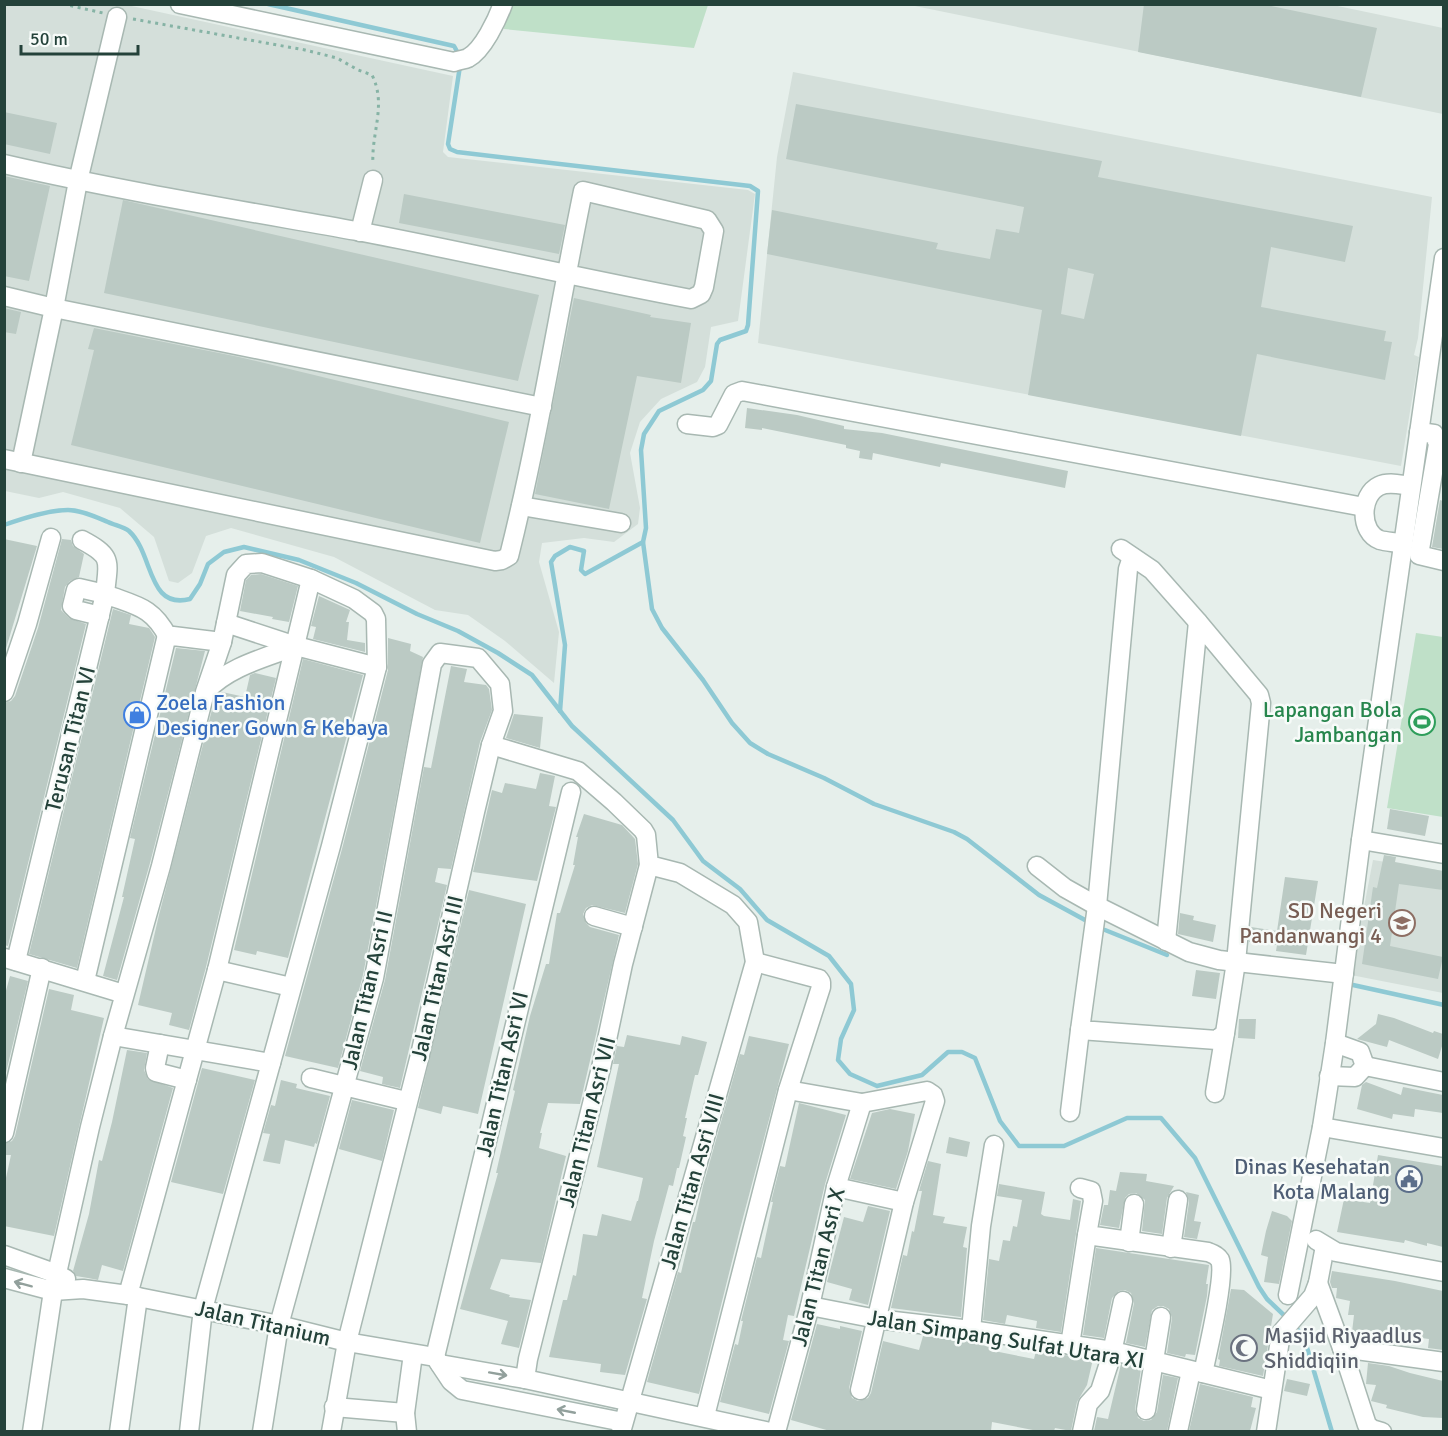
<svg xmlns="http://www.w3.org/2000/svg" width="1448" height="1436" viewBox="0 0 1448 1436" font-family="Signika,sans-serif">
	<rect width="100%" height="100%" fill="#e6efeb"/>
	<!-- built -->
	<g fill="#d4dfda">
		<polygon points="1328,4 1443,28 1443,114 910,5"/>
		<polygon points="4,5 127,5 453,76 443,152 448,157 748,190 755,194 738,321 711,327 705,367 697,382 661,399 640,422 630,453 640,508 638,524 614,542 584,538 542,543 539,562 559,632 554,683 505,641 468,615 435,610 334,557 231,528 206,536 192,573 178,583 169,581 154,537 120,508 63,492 39,498 5,491"/>
		<polygon points="793,72 1432,197 1418,338 1414,355 1419,357 1401,466 758,343 777,157"/>
		<polygon points="1373,860 1443,871 1443,993 1351,975"/>
	</g>
	<!-- green -->
	<g fill="#bfe0c8">
		<polygon points="507,5 708,5 694,48 504,29"/>
		<polygon points="1416,633 1443,637 1443,817 1387,808"/>
	</g>
	<g fill="none" stroke-linecap="round" stroke-linejoin="round">
		<!-- stream -->
		<g stroke="#8ec9d4" stroke-width="4.5">
			<polyline points="268,4 454,46 459,55"/>
			<polyline points="460,66 448,144 450,149 457,152 750,186 758,191 748,325 746,331 720,340 717,344 711,381 703,390 659,411 644,434 641,450 646,528 643,542 585,574 581,570 584,551 570,547 555,556 551,562 565,645 560,711"/>
			<path d="M 4,525 C 21,519 50,510 68,510 C 81,510 96,517 108,522 C 114,525 124,527 129,531 C 154,554 147,610 190,599 L 200,584 L 208,564 L 224,552 L 244,547 L 299,560 L 356,583 L 417,614 L 458,631 L 498,653 L 532,675 L 572,726 L 673,820 L 703,861 L 740,889 L 767,920 L 829,956 L 851,984 L 854,1010 L 841,1039 L 838,1060 L 850,1074 L 877,1086 L 922,1075 L 948,1052 L 962,1052 L 975,1058 L 1000,1121 L 1019,1146 L 1064,1146 L 1127,1118 L 1161,1118 L 1195,1158 L 1259,1287 L 1267,1299 L 1288,1319"/>
			<polyline points="643,542 652,609 662,628 703,680 732,723 750,743 768,754 824,778 874,804 954,832 967,839 1039,895 1085,920"/>
			<polyline points="1105,930 1167,955"/>
			<polyline points="1353,985 1444,1005"/>
			<polyline points="1294,1324 1305,1341 1332,1432"/>
		</g>
	</g>
	<!-- building -->
	<g fill="#bbcac4" fill-rule="evenodd">
		<polygon points="1144,4 1262,4 1377,28 1361,97 1138,52"/>
		<path d="M 796,104 L 1102,161 L 1098,177 L 1353,226 L 1345,262 L 1271,247 L 1261,307 L 1386,331 L 1384,341 L 1392,342 L 1385,380 L 1257,354 L 1241,436 L 1028,395 L 1042,310 L 767,254 L 772,210 L 938,243 L 936,249 L 990,259 L 996,229 L 1019,233 L 1024,207 L 786,159 ZM 1068,268 L 1094,274 L 1084,319 L 1061,314 Z"/>
		<polygon points="4,112 57,123 50,154 4,144"/>
		<polygon points="4,176 50,186 29,281 4,276"/>
		<polygon points="404,194 565,225 559,254 399,223"/>
		<polygon points="123,200 539,295 518,381 104,293"/>
		<polygon points="574,298 651,315 650,317 691,323 681,383 637,376 609,509 535,494"/>
		<polygon points="4,308 21,312 16,334 4,332"/>
		<polygon points="94,328 239,357 509,422 480,543 71,445 94,350 88,349"/>
		<polygon points="747,408 797,415 844,426 844,429 882,433 1068,471 1065,488 941,463 940,467 873,453 872,460 859,458 860,451 846,448 846,445 762,428 762,430 745,428"/>
		<polygon points="1440,500 1443,501 1443,549 1432,547"/>
		<polygon points="4,539 37,546 4,655"/>
		<polygon points="62,539 71,540 73,546 84,554 79,577 70,581 65,587 61,610 69,618 86,624 8,946 4,945 4,703 11,701 15,696 38,628"/>
		<polygon points="261,574 298,586 289,622 272,619 273,617 240,611 246,580 251,575"/>
		<polygon points="319,596 350,610 346,622 349,622 347,640 365,643 365,652 313,639 316,627 311,626"/>
		<polygon points="113,609 131,615 129,624 149,628 155,637 77,968 29,954"/>
		<polygon points="388,638 411,644 410,651 423,657 363,975 338,1068 285,1056 342,849 388,670"/>
		<polygon points="176,648 205,651 150,863 117,980 103,976 124,897 122,897 135,839 130,838"/>
		<polygon points="303,659 363,675 288,958 257,951 256,955 234,950"/>
		<polygon points="451,666 467,669 464,682 486,685 489,689 492,710 480,742 451,869 438,868 435,882 447,885 400,1088 382,1084 383,1077 360,1071 385,980 424,767 431,768"/>
		<polygon points="255,673 276,678 206,967 189,1030 169,1025 172,1013 138,1005 159,915 215,698 222,692 245,697 250,675"/>
		<polygon points="514,714 543,717 540,748 506,738"/>
		<polygon points="540,773 555,776 549,806 556,807 537,881 473,872 492,790 502,793 505,783 536,789"/>
		<polygon points="1390,809 1429,816 1425,836 1387,829"/>
		<polygon points="584,814 622,825 635,839 638,864 625,913 592,905 586,908 583,914 586,923 590,927 619,935 580,1104 548,1103 540,1133 542,1133 539,1148 566,1156 541,1263 501,1259 490,1289 510,1295 509,1297 531,1300 519,1348 501,1344 508,1321 460,1309 498,1173 496,1173 515,1091 513,1090 530,1016 546,964 549,964 557,913 560,913 575,865 573,865 578,837 576,837"/>
		<polygon points="1384,855 1396,857 1395,862 1443,871 1443,890 1399,884 1390,946 1443,957 1438,979 1362,964 1373,887 1377,888"/>
		<polygon points="1285,877 1318,881 1306,955 1276,951 1277,945 1249,942 1251,927 1277,931"/>
		<polygon points="469,890 526,904 478,1114 443,1106 441,1114 418,1108"/>
		<polygon points="1180,913 1194,916 1193,920 1216,925 1213,942 1178,934"/>
		<polygon points="1196,970 1220,973 1216,999 1192,996"/>
		<polygon points="10,976 28,981 4,1081 4,998"/>
		<polygon points="49,989 74,995 71,1010 104,1018 54,1236 4,1226 4,1187 11,1155 4,1155 4,1144 12,1141 15,1136"/>
		<polygon points="1378,1014 1394,1018 1433,1033 1434,1031 1443,1034 1443,1043 1438,1059 1389,1040 1387,1047 1357,1039 1376,1024"/>
		<polygon points="1239,1019 1256,1019 1255,1039 1238,1038"/>
		<polygon points="627,1035 680,1045 682,1036 707,1042 698,1075 695,1075 685,1118 687,1118 683,1136 686,1137 679,1168 677,1168 673,1186 669,1185 654,1241 642,1298 647,1299 625,1375 600,1372 601,1364 549,1357 563,1300 567,1300 573,1275 576,1276 583,1234 597,1236 602,1214 631,1221 637,1201 638,1201 643,1178 597,1167 619,1064 613,1064 617,1046 624,1047"/>
		<polygon points="749,1036 789,1044 740,1229 699,1394 647,1382 678,1272 681,1273 692,1226 693,1222 695,1222 703,1186 740,1054 744,1055"/>
		<polygon points="127,1050 147,1053 144,1070 148,1079 173,1088 123,1271 102,1265 98,1280 88,1278 76,1276 73,1271 89,1214 99,1160 102,1161 112,1122"/>
		<polygon points="202,1068 255,1080 223,1194 171,1182"/>
		<polygon points="281,1080 297,1084 296,1088 330,1096 317,1144 315,1143 314,1147 285,1140 280,1164 263,1161 270,1134 263,1133 271,1105 275,1106"/>
		<polygon points="1366,1082 1401,1095 1403,1087 1443,1095 1443,1113 1415,1109 1414,1117 1393,1114 1392,1119 1357,1109 1362,1085"/>
		<polygon points="352,1100 394,1110 382,1161 339,1149"/>
		<polygon points="799,1103 846,1115 825,1184 794,1316 788,1315 783,1340 789,1341 769,1414 720,1402 735,1344 738,1345 743,1321 741,1321 757,1257 761,1258 773,1202 771,1202 780,1166 785,1167"/>
		<polygon points="890,1109 915,1114 908,1151 896,1189 850,1179 872,1113"/>
		<polygon points="949,1137 970,1142 967,1157 946,1153"/>
		<polygon points="1378,1155 1443,1166 1443,1247 1427,1243 1427,1246 1405,1240 1404,1243 1337,1232 1344,1199 1370,1203"/>
		<polygon points="928,1161 941,1164 933,1215 945,1217 943,1223 967,1227 963,1247 967,1248 961,1317 891,1308 903,1255 907,1256 912,1231 914,1232 922,1191 919,1191"/>
		<polygon points="1120,1172 1147,1174 1146,1181 1174,1186 1167,1198 1162,1234 1142,1231 1145,1200 1136,1193 1129,1194 1125,1198 1119,1228 1100,1225 1104,1205 1108,1205 1110,1190 1116,1191"/>
		<polygon points="999,1184 1045,1192 1041,1214 1044,1216 1070,1220 1073,1199 1081,1201 1061,1332 1036,1328 1037,1321 1007,1315 1005,1324 983,1320 989,1259 999,1261 1003,1240 1010,1241 1013,1226 1017,1227 1022,1200 997,1196"/>
		<polygon points="1186,1192 1199,1195 1194,1221 1201,1222 1197,1239 1184,1237 1189,1202"/>
		<polygon points="868,1206 890,1211 868,1305 849,1300 852,1289 827,1282 844,1217 863,1222"/>
		<polygon points="1272,1211 1287,1216 1292,1221 1279,1284 1264,1282 1268,1257 1261,1255 1266,1231"/>
		<polygon points="1096,1248 1209,1265 1206,1284 1208,1284 1207,1296 1195,1355 1186,1354 1185,1357 1167,1353 1172,1318 1169,1309 1163,1306 1158,1306 1152,1310 1145,1347 1126,1343 1134,1303 1131,1293 1125,1290 1119,1291 1112,1298 1104,1338 1083,1335"/>
		<polygon points="1332,1271 1395,1281 1443,1291 1443,1350 1428,1348 1429,1339 1384,1333 1352,1332 1354,1315 1348,1315 1350,1301 1336,1298 1337,1288 1332,1288 1330,1282"/>
		<polygon points="1231,1289 1244,1290 1273,1314 1263,1376 1219,1366 1220,1360 1218,1359"/>
		<polygon points="817,1324 840,1329 840,1326 862,1331 849,1388 852,1398 858,1401 868,1398 871,1393 883,1341 919,1350 923,1336 964,1340 989,1347 989,1350 1034,1359 1036,1351 1093,1359 1087,1385 1077,1402 1071,1431 1055,1428 1054,1431 1038,1431 992,1422 991,1431 830,1431 791,1420"/>
		<polygon points="1368,1363 1389,1366 1410,1373 1443,1381 1443,1418 1423,1417 1386,1408 1387,1405 1371,1401 1376,1385 1366,1384"/>
		<polygon points="1121,1364 1141,1369 1135,1409 1138,1418 1144,1421 1151,1420 1157,1412 1163,1375 1178,1378 1167,1431 1094,1431 1097,1417 1108,1419"/>
		<polygon points="1287,1379 1310,1384 1307,1396 1284,1391"/>
		<polygon points="1200,1384 1253,1397 1251,1407 1256,1408 1250,1431 1189,1431"/>
	</g>
	<g fill="none" stroke-linecap="round" stroke-linejoin="round">
		<defs>
			<g id="minor">
				<path d="M 180,4 L 454,62 C 458,60 464,60 468,58 C 483,50 497,20 503,4"/>
				<path d="M 4,164 C 121,191 239,210 357,231 C 468,252 579,278 691,299 L 701,294 L 704,287 L 714,231 L 707,220 L 583,191 C 558,313 539,436 509,556 L 502,560 L 495,561 L 4,459"/>
				<polyline points="360,232 373,180"/>
				<polyline points="4,296 54,308 542,407"/>
				<polyline points="687,424 713,427 718,425 734,394 742,391 1364,507"/>
				<polyline points="1419,432 1434,434 1438,444 1419,555 1444,561"/>
				<polyline points="21,463 54,308 78,181 117,17"/>
				<polyline points="521,506 621,523"/>
				<path d="M 82,540 C 114,557 108,561 105,594 L 79,588 L 76,590 L 72,606 L 76,610 L 100,616"/>
				<path d="M 1403,544 C 1396,542 1387,542 1380,540 C 1359,532 1360,495 1379,486 C 1389,481 1401,485 1411,486"/>
				<polyline points="1121,549 1152,570 1198,622"/>
				<polyline points="1132,557 1128,569 1097,906 1080,1030 1217,1040 1225,1033 1236,962 1261,703 1259,695 1198,622 1166,941"/>
				<polyline points="226,623 296,646 377,667"/>
				<path d="M 206,691 C 230,666 265,658 296,646"/>
				<polyline points="4,692 27,624 51,538"/>
				<polyline points="491,745 578,771 614,802 643,830 646,835 649,865 680,873 733,905 748,922 755,962 621,1432"/>
				<polyline points="1361,840 1444,854"/>
				<polyline points="1037,866 1065,888 1097,906 1189,952 1219,960 1344,974"/>
				<polyline points="594,916 633,927"/>
				<polyline points="5,958 124,994"/>
				<path d="M 16,961 L 105,594 C 136,606 152,606 168,637"/>
				<polyline points="217,970 291,987"/>
				<polyline points="85,981 166,639 173,636 222,642"/>
				<polyline points="113,1036 271,1063"/>
				<polyline points="1335,1043 1360,1052 1365,1066"/>
				<polyline points="160,1044 155,1068 156,1072 187,1080"/>
				<polyline points="1365,1066 1444,1082"/>
				<polyline points="1329,1076 1355,1077 1365,1066"/>
				<polyline points="311,1078 406,1101"/>
				<polyline points="788,1090 862,1103 927,1091 933,1095 935,1101 904,1202 860,1390"/>
				<polyline points="1215,1093 1225,1033"/>
				<polyline points="1070,1112 1080,1030"/>
				<polyline points="1322,1127 1444,1148"/>
				<polyline points="4,1133 42,968"/>
				<polyline points="836,1187 904,1202"/>
				<path d="M 1080,1188 L 1091,1191 L 1093,1201 L 1087,1235 L 1208,1252 C 1213,1254 1217,1255 1220,1260 C 1226,1275 1207,1354 1203,1373"/>
				<polyline points="1316,1240 1336,1252 1444,1272"/>
				<polyline points="1129,1242 1134,1204"/>
				<polyline points="1171,1248 1178,1200"/>
				<polyline points="4,1255 57,1274 66,1279"/>
				<polyline points="4,1278 53,1291 83,1289 128,1295 279,1325 347,1342 435,1357 451,1381 462,1390 623,1422"/>
				<polyline points="1318,1283 1342,1348 1367,1425 1372,1429 1382,1432"/>
				<polyline points="128,1295 217,970 311,579"/>
				<polyline points="1288,1295 1322,1127 1335,1043 1361,840 1444,258"/>
				<polyline points="810,1306 877,1319 971,1330 1113,1351 1272,1390"/>
				<polyline points="971,1330 981,1226 994,1145"/>
				<polyline points="1070,1345 1087,1235"/>
				<polyline points="1342,1348 1444,1362"/>
				<polyline points="435,1357 571,792"/>
				<polyline points="440,1364 525,1379 770,1432"/>
				<polyline points="525,1379 528,1359 601,1068 623,964 649,865"/>
				<polyline points="334,1407 405,1413"/>
				<polyline points="1146,1410 1161,1317"/>
				<polyline points="705,1416 788,1090 821,987 821,982 819,979 755,962"/>
				<polyline points="1178,1431 1191,1371"/>
				<polyline points="32,1432 53,1291 90,1127 113,1036 161,866 205,692 222,642 236,575 246,564 262,563 311,579 354,599 373,613 376,619 377,667 331,846 203,1309 189,1432"/>
				<polyline points="119,1432 138,1297"/>
				<polyline points="262,1432 279,1325 374,978 432,664 440,653 478,658 500,684 503,711 491,745 475,812 420,1055 347,1342 331,1432"/>
				<polyline points="407,1432 405,1413 413,1354"/>
				<polyline points="776,1432 810,1306 836,1187 862,1103"/>
				<polyline points="1082,1432 1088,1404 1100,1391 1111,1357 1123,1301"/>
				<polyline points="1266,1432 1281,1333 1313,1296 1318,1283 1325,1246"/>
			</g>
		</defs>
		<!-- minor casing -->
		<use href="#minor" stroke="#a8b8b2" stroke-width="21"/>
		<!-- path -->
		<g stroke="#86b3a5" stroke-width="3" stroke-dasharray="3 4.5" stroke-linecap="butt">
			<polyline points="63,4 103,13"/>
			<path d="M 133,19 L 305,50 L 337,58 L 358,70 L 372,75 C 387,105 371,133 373,164"/>
		</g>
		<!-- minor -->
		<use href="#minor" stroke="#fff" stroke-width="18"/>
	</g>
	<!-- one-way arrows -->
	<defs><path id="oneway-shaft" d="M-6 0H5M1.5-3L5.5 0L1.5 3" fill="none" stroke-width="1.6" stroke-linecap="round" stroke-linejoin="round" transform="scale(1.5)"/></defs>
	<g stroke="#92a09c">
		<use href="#oneway-shaft" transform="translate(23 1284) rotate(-165)"/>
		<use href="#oneway-shaft" transform="translate(498 1374) rotate(10)"/>
		<use href="#oneway-shaft" transform="translate(566 1411) rotate(-169)"/>
	</g>
	<!-- icons -->
	<defs>
		<symbol id="shop-ring" viewBox="-11 -11 22 22"><circle r="9.5" fill="#f7fbf9" stroke="#3f7fe0" stroke-width="1.5"/><path d="M-5-2.5h2.3a2.7 3.5 0 0 1 5.4 0H5L5.5 6h-11ZM-1.5-2.5h3a1.5 2.3 0 0 0-3 0Z" fill="#3f7fe0"/></symbol>
		<symbol id="stadium-ring" viewBox="-11 -11 22 22"><circle r="9.5" fill="#f7fbf9" stroke="#2e9e5b" stroke-width="1.5"/><path d="M0-5a6.5 5 0 1 0 0 10a6.5 5 0 1 0 0-10ZM-3.5-1.8h7v3.6h-7Z" fill="#2e9e5b"/></symbol>
		<symbol id="school-ring" viewBox="-11 -11 22 22"><circle r="9.5" fill="#f7fbf9" stroke="#8d6e63" stroke-width="1.5"/><path d="M0-5L7-2L0 1L-7-2ZM-4 1L0 2.5L4 1V4Q0 6-4 4Z" fill="#8d6e63"/></symbol>
		<symbol id="civic-ring" viewBox="-11 -11 22 22"><circle r="9.5" fill="#f7fbf9" stroke="#5c6f8a" stroke-width="1.5"/><path d="M-.6-6.5H3V-4.5H.6V-3L4-1V1h2V6H-6V1h2V-1L-.6-3ZM-1.2 2.5V6h2.4V2.5Z" fill="#5c6f8a"/></symbol>
		<symbol id="mosque-ring" viewBox="-11 -11 22 22"><circle r="9.5" fill="#f7fbf9" stroke="#6b7280" stroke-width="1.5"/><path d="M3.5-4.9A6 6 0 1 0 3.5 4.9A5 5 0 1 1 3.5-4.9Z" fill="#6b7280"/></symbol>
	</defs>
	<g fill-rule="evenodd">
		<use href="#shop-ring" x="122" y="700" width="30" height="30"/>
		<use href="#stadium-ring" x="1407" y="707" width="30" height="30"/>
		<use href="#school-ring" x="1387" y="908" width="30" height="30"/>
		<use href="#civic-ring" x="1394" y="1164" width="30" height="30"/>
		<use href="#mosque-ring" x="1229" y="1333" width="30" height="30"/>
	</g>
	<g text-anchor="middle" dominant-baseline="central" stroke-width="5" stroke-linejoin="round" paint-order="stroke">
		<!-- shop labels -->
		<g font-size="22" fill="#366cbe" stroke="#f7fbf9" text-anchor="start">
			<text x="156" y="702">Zoela Fashion<tspan x="156" dy="25">Designer Gown &amp; Kebaya</tspan></text>
		</g>
		<!-- leisure labels -->
		<g font-size="22" fill="#27864d" stroke="#f7fbf9" text-anchor="end">
			<text x="1402" y="709">Lapangan Bola<tspan x="1402" dy="25">Jambangan</tspan></text>
		</g>
		<!-- street labels -->
		<g font-size="22" fill="#24423a" stroke="#f7fbf9">
			<text transform="translate(70 739) rotate(-76)">Terusan Titan VI</text>
			<text transform="translate(437 978) rotate(-77)">Jalan Titan Asri III</text>
			<text transform="translate(367 990) rotate(-77)">Jalan Titan Asri II</text>
			<text transform="translate(502 1074) rotate(-77)">Jalan Titan Asri VI</text>
			<text transform="translate(587 1122) rotate(-76)">Jalan Titan Asri VII</text>
			<text transform="translate(692 1181) rotate(-74)">Jalan Titan Asri VIII</text>
			<text transform="translate(818 1267) rotate(-76)">Jalan Titan Asri X</text>
			<text transform="translate(263 1323) rotate(13)">Jalan Titanium</text>
			<text transform="translate(1006 1339) rotate(9)">Jalan Simpang Sulfat Utara XI</text>
		</g>
		<!-- education labels -->
		<g font-size="22" fill="#785e54" stroke="#f7fbf9" text-anchor="end">
			<text x="1382" y="910">SD Negeri<tspan x="1382" dy="25">Pandanwangi 4</tspan></text>
		</g>
		<!-- service labels -->
		<g font-size="22" fill="#4e5e75" stroke="#f7fbf9" text-anchor="end">
			<text x="1390" y="1166">Dinas Kesehatan<tspan x="1390" dy="25">Kota Malang</tspan></text>
		</g>
		<!-- worship labels -->
		<g font-size="22" fill="#5b616d" stroke="#f7fbf9" text-anchor="start">
			<text x="1264" y="1335">Masjid Riyaadlus<tspan x="1264" dy="25">Shiddiqiin</tspan></text>
		</g>
	</g>
	<!-- border -->
	<rect width="1448" height="1436" fill="none" stroke="#24423a" stroke-width="12"/>
	<!-- scale -->
	<path d="M21 45v9h117v-9" fill="none" stroke="#24423a" stroke-width="3"/>
	<text x="30" y="45" font-size="18" fill="#24423a" stroke="#f7fbf9" stroke-width="4.5" paint-order="stroke">50 m</text>
</svg>
